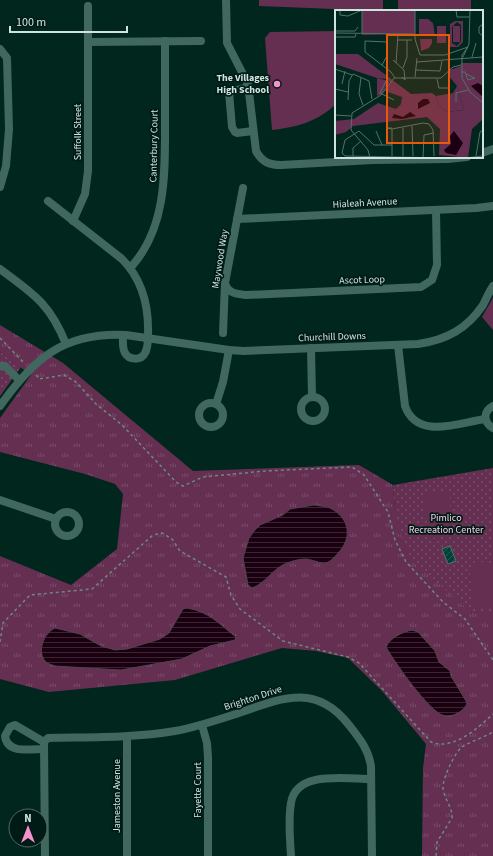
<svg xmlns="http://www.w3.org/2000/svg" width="493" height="856" viewBox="0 0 493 856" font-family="'Source Sans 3',sans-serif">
	<defs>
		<pattern id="grass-tufts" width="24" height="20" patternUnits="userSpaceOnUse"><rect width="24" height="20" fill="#652f51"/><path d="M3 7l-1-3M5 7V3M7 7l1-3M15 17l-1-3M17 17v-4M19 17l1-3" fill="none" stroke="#7a4d6a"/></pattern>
		<pattern id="park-dots" width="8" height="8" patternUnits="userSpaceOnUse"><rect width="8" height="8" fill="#652f51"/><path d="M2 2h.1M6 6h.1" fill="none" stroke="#7a4d6a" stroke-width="1.8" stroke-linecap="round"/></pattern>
		<pattern id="water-rules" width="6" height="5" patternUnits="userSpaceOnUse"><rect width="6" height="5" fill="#1a0011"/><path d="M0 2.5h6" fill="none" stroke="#3a2533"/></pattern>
		<pattern id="building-hatch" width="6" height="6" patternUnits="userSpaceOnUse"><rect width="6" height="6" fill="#004036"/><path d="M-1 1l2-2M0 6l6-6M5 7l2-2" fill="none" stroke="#245b53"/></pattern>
	</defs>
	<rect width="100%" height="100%" fill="#00261e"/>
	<!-- grass -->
	<g fill="url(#grass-tufts)">
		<polygon points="493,298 493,330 482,317"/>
		<polygon points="0,325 63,363 193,471 359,465 393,485 395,510 472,613 493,613 493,856 422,856 423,768 426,744 382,691 348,658 316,651 282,648 175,680 49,692 0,679 0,556 71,585 117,549 123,494 115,484 85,474 0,452 0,418 31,375 0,352"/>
	</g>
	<!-- park -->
	<g fill="url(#park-dots)">
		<polygon points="0,352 21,367 0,396"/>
		<polygon points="493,468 493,613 472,613 412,560 401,535 395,510 393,485"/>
	</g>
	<!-- pitch -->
	<g fill="#652f51">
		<polygon points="259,0 383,0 383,11 259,6"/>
		<rect x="398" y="0" width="73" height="11"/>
		<path d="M 336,31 L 336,104 C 317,122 297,127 272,130 L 265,38 L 270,32 Z"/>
		<polygon points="424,493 450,493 450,516 425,517"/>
		<polygon points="426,522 449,522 449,537 426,538"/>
		<polygon points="475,562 489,562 493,566 493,603 490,607 476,607 471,602 470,568"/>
	</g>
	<!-- water -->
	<g fill="url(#water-rules)" stroke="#50444e">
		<path d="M 314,505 C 319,506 325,506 330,508 C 348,517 353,535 340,551 C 336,555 332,561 326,563 C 320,564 312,559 305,559 C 300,559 292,561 287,563 C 273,568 265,584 252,588 L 248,585 L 243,558 L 249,538 L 255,530 L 260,525 L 283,515 L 290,509 Z"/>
		<path d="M 187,608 C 210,612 219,624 236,637 L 235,640 L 210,646 L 182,659 L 121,670 L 55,666 C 53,665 48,664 46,662 C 36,652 44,633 55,628 L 80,634 L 101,646 L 115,650 L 127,649 L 160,639 L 169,633 L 183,609 Z"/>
		<path d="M 412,630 L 418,632 L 435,651 L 439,662 L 450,671 L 451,676 L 466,701 L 467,704 C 462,713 450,719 440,714 C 425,705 395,663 386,647 C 390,638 402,632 412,630 Z"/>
	</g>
	<!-- building -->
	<g fill="url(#building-hatch)" stroke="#4f776d">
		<rect x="453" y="517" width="5" height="4"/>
		<polygon points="450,546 456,561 448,564 442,549"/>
	</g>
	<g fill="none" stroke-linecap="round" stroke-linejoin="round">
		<!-- path -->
		<g stroke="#6c8982" stroke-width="1.5" stroke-dasharray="3 3" stroke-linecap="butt">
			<polyline points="0,338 25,364"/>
			<polyline points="36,375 39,379 64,375 76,382 96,404 122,425 176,482 183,486 203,477 265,471 352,467 364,475 388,512 395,540 406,562 443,602 465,619 493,660"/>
			<path d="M 0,642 L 3,623 L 30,595 L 92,589 L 153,535 L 162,533 L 172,539 L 180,551 L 226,577 L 231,595 L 240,609 L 283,641 L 348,657 L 359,663 L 431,742 C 453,751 478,728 493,714"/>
			<path d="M 436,856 L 437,842 L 452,818 C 453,808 444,799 443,788 C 442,780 455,752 462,747 C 471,741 483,738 493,732"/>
		</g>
		<!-- minor -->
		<g stroke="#40685e" stroke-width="8">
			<path d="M 226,0 L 227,43 L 248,84 L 256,151 C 262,162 269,165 281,165 L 373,160 L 448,159 L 467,157"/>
			<polyline points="88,42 201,41"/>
			<polyline points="0,49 7,58 9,129 6,166 0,187"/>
			<polyline points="248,87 229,92 232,127 235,132 237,133 253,131"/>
			<polyline points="482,153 493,149"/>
			<path d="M 48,201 L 122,259 C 143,280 149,306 148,335 C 148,341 148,348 145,353 C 141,361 129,360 125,353 C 122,348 123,340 123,335"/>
			<polyline points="237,219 476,208 493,206"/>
			<polyline points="73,221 85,194 88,171 88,6"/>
			<path d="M 131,267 C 167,228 165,171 165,121 C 165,95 165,68 165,41"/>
			<path d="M 0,269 C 34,294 50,304 66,344"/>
			<path d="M 225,283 C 227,293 237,294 246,295 L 421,287 L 432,280 L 437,265 L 436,210"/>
			<polyline points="223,333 225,283 243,188"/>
			<path d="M 398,345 L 405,406 C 417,440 458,423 485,419"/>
			<polyline points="311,348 312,397"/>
			<polyline points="0,366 5,366 19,380"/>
			<circle cx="313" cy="409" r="12"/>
			<circle cx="211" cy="415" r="12"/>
			<polyline points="216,404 223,382 229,350"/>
			<path d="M 0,406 C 34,358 64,332 126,335 L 229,350 L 244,351 L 418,344 C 446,340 467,329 483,305 C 486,299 489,292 493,286"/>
			<path d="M 493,406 C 483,411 483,422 493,428"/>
			<polyline points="0,500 56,519"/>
			<circle cx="67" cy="524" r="12"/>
			<polyline points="202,725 207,743 208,757 208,856"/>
			<polyline points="127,737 127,856"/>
			<path d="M 44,742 L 15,725 L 10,727 L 5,736 C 7,754 30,749 44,749"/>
			<path d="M 45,856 L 44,742 L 48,738 C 91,737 133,738 175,731 C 198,727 220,719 242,712 C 284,697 317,684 349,725 C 360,739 369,750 371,767 L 372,856"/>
			<path d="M 291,856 C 290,839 288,820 291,803 C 296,770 346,779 371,779"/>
		</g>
	</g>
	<!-- markers -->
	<circle fill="#f690cf" stroke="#001b15" stroke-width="1.5" cx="277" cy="84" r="4"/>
	<g text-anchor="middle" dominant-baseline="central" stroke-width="3.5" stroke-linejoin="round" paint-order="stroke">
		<!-- poi labels -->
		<g font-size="10" font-weight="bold" fill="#cfe4de" stroke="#001b15" text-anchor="end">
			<text x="269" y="78">The Villages<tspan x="269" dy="12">High School</tspan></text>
		</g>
		<!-- street labels -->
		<g font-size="10" fill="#cfe4de" stroke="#001b15">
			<text transform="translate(78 132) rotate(-90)">Suffolk Street</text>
			<text transform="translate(154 146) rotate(-89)">Canterbury Court</text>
			<text transform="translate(365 203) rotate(-3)">Hialeah Avenue</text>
			<text transform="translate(220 259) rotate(-81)">Maywood Way</text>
			<text transform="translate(362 280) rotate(-2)">Ascot Loop</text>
			<text transform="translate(332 337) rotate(-2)">Churchill Downs</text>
			<text transform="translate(253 698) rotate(-18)">Brighton Drive</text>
			<text transform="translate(198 790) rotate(-90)">Fayette Court</text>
			<text transform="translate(117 796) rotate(-90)">Jameston Avenue</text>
		</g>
		<!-- park labels -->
		<g font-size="10" fill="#f9d1e8" stroke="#001b15">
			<text x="446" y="518">Pimlico<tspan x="446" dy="12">Recreation Center</tspan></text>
		</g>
	</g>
	<!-- overview -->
	<g transform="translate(335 10)">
		<rect width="148" height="148" fill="#00261e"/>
		<path d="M 0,44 L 23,44 L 76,84 L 97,83 L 101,86 L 104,95 L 111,102 L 129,100 L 122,76 L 113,65 L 115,60 L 126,56 L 126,53 L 148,53 L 148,109 L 137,119 L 133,148 L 104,145 L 105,119 L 92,107 L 18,116 L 11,122 L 0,125 L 0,111 L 19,109 L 43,93 L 61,99 L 66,94 L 67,87 L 50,81 L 55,72 L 51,69 L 42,68 L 0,54 Z" fill="#652f51"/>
		<path d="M 27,0 L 80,0 L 80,24 L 27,25 ZM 42,68 L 54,71 L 47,84 L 42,86 ZM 122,76 L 129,100 L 111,102 L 104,95 L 101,86 L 118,83 Z" fill="#652f51"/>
		<path d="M 84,9 L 93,9 L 98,13 L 100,26 L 84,25 ZM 120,11 L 128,11 L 128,32 L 123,37 L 115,37 L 115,14 ZM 122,12 L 126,15 L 126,31 L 122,36 L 117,33 L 117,17 ZM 102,16 L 111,16 L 111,33 L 102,33 ZM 118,16 L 125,16 L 125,32 L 118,32 ZM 85,29 L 97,29 L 97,33 L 94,38 L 86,41 Z" fill="#652f51" fill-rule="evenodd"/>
		<path d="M 143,73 L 148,76 L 148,87 L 136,76 ZM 88,89 L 93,89 L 95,93 L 83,99 L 83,93 ZM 75,102 L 81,106 L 67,109 L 57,108 L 59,104 L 68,107 ZM 119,121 L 128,133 L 121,145 L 111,143 L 109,140 L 116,134 L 115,126 Z" fill="#1a0011"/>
		<path fill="none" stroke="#53726b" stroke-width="1" d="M 5,0 L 5,5 L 13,6 L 27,0M 80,0 L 80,29 L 85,45 L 110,45 L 133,37M 121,0 L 122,7 L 134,7M 148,14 L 144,17 L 144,23 L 148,26M 0,21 L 20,21 L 23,17M 0,23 L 80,24M 27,23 L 27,0M 0,27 L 20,27 L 21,24M 63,30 L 77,30M 133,37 L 127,45 L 127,68 L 135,82 L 148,93M 128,47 L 134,34 L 135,0M 137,47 L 141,33M 58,50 L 69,60 L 70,70 L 67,67M 82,52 L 148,47M 61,53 L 63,25M 47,55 L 52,46 L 52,32 L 30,31 L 30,42 L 56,62 L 60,68M 68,58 L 72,47 L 72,30M 0,59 L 17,65M 80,60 L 105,61 L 107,51M 126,62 L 130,62 L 133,70 L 140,68 L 131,64M 26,67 L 24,84 L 28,95M 80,67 L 82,48M 102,69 L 104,78 L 113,78M 54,73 L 51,71 L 45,83 L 59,90M 7,74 L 10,61M 0,79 L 13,82M 13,90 L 14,71 L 18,64 L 34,71 L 37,89M 121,92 L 121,83 L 133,80M 0,105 L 16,106M 77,116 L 78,146M 57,118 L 52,118 L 57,119 L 88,113 L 94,114 L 98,120 L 99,146M 68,118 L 68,146M 57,119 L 57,146M 41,121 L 47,135M 57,135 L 39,135 L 24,121 L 10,130 L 7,143 L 10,146 L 111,148M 18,146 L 18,138 L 26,131M 141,146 L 145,122 L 148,120M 35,148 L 33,140 L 16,120 L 17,103 L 46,85 L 59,68 L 106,68 L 118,57 L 126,55M 88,148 L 89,125 L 99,123M 129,148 L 148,146"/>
		<path fill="#e8590c" fill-opacity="0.15" stroke="#e8590c" stroke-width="2" d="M 52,25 L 114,25 L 114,133 L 52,133 Z"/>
		<rect width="148" height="148" fill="none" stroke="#cfe4de" stroke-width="2"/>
	</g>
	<!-- north arrow -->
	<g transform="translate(28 828)"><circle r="19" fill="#001b15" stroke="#536b65"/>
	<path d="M0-3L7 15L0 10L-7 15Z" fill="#f690cf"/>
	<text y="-6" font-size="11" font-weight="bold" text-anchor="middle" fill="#cfe4de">N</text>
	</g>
	<!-- scale -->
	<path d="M10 26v6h117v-6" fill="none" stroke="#cfe4de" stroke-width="2"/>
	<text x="16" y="26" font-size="12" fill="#cfe4de" stroke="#001b15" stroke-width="3" paint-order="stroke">100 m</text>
</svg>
